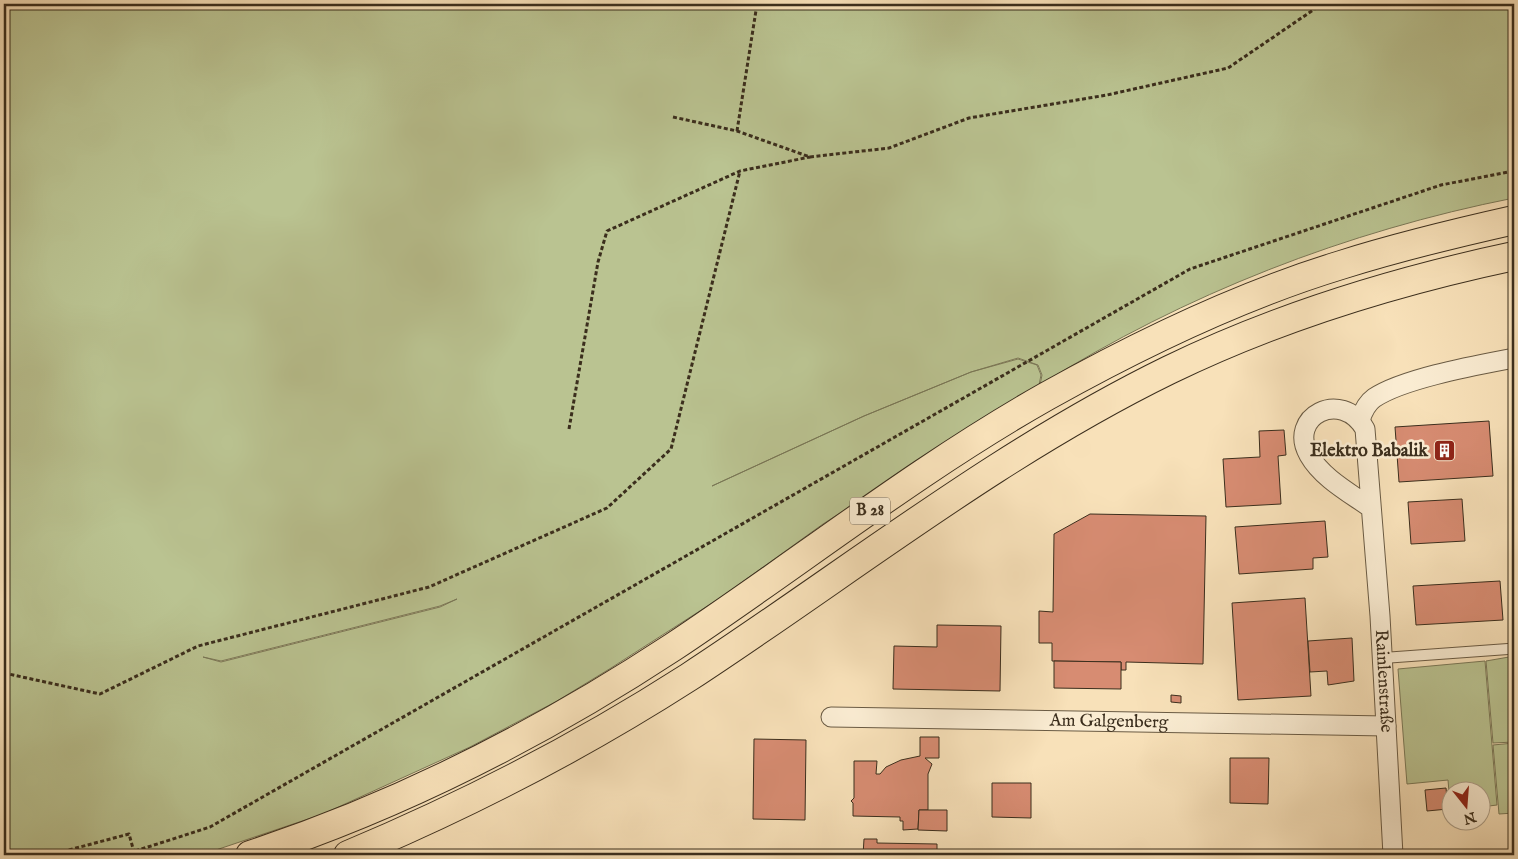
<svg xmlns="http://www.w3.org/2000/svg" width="1518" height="859" viewBox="0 0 1518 859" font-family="'IM FELL English',serif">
	<rect width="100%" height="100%" fill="#f8e1b9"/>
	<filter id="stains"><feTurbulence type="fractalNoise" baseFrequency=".004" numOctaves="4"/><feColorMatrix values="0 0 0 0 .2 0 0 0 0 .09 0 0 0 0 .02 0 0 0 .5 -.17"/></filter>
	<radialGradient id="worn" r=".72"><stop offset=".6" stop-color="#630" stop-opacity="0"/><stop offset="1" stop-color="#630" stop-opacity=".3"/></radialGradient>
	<!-- green -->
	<g fill="#bac391" stroke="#7a7857" fill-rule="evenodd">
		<path d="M 4,4 L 1514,4 L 1514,198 C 1347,231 1185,294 1040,385 L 1042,375 L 1038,365 L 1018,358 L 971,372 L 864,416 L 712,486 L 864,416 L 971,372 L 1018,359 L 1037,365 L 1041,375 L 1039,385 L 823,524 L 720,598 L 611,668 L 557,701 L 470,747 L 323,814 L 201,855 L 4,855 ZM 457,599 L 440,607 L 221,662 L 203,657 L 221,661 L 440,606 Z"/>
		<polygon points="1514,634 1514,742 1493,743 1486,661 1509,657"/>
		<polygon points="1485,661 1497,805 1481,807 1480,792 1450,792 1450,804 1448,780 1407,784 1398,669"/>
		<polygon points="1514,743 1514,813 1499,814 1493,745"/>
	</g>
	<!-- building -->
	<g fill="#d78c72" stroke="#3b2e1d">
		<polygon points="1489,421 1493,476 1399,482 1395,427"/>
		<polygon points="1284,430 1286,455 1278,456 1281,504 1226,507 1223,459 1260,457 1259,431"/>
		<polygon points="1462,499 1465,541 1411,544 1408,502"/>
		<polygon points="1090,514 1206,516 1203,664 1126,662 1126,670 1121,670 1121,662 1052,661 1052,643 1039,643 1039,611 1053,612 1054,534"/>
		<polygon points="1325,521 1328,557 1313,558 1313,569 1239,574 1235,527"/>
		<polygon points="1500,581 1503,620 1416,625 1413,586"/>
		<polygon points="1305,598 1311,696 1238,700 1232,603"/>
		<polygon points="937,625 1001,626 1000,691 893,689 894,646 937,647"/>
		<polygon points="1352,638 1354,681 1328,685 1327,671 1310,672 1308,641"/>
		<polygon points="1054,661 1121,662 1121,689 1054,688"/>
		<polygon points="1171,695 1181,696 1181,703 1171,702"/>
		<polygon points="920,737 939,737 939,758 925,758 932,764 928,774 928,810 919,810 918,829 903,830 903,821 900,821 900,817 853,816 853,803 851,801 854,798 854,761 877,761 876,774 880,774 886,767 901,760 920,756"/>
		<polygon points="754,739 806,740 805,820 753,819"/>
		<polygon points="1230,758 1269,758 1268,804 1230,803"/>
		<polygon points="992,783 1031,783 1031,818 992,817"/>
		<polygon points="1446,788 1448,809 1427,811 1425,790"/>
		<polygon points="919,810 947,810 947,831 918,830"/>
		<polygon points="864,839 877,839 877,843 937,844 937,855 863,855"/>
	</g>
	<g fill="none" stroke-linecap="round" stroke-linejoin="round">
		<defs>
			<polyline id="service" points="1383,658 1508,649"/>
			<g id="minor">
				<path d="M 1360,420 C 1363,411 1367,403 1374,398 C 1404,378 1478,365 1514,358"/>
				<path id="s1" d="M 1371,508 C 1350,493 1322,478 1309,455 C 1287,417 1341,388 1365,429 L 1380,616 L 1393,855"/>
				<path id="s2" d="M 831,717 L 1386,726"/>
			</g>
			<g id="trunk">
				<path d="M 250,855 C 399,806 542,733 673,647 C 798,564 916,470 1047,396 C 1140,344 1239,296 1341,265 C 1398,247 1456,233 1514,220"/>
				<path d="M 348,855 C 467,805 580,747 689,677 C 848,573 997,454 1169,370 C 1278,317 1396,281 1514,256"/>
			</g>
		</defs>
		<!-- service casing -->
		<use href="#service" stroke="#6a5b44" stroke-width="12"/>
		<!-- minor casing -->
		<use href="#minor" stroke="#6a5b44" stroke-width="21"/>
		<!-- trunk casing -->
		<use href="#trunk" stroke="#3b2e1d" stroke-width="30"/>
		<!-- path -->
		<g stroke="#3b2e1d" stroke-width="3" stroke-dasharray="4 2.5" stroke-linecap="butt">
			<polyline points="673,117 737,131 810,157 889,148 969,118 1107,95 1228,68 1322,4"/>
			<polyline points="737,131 757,4"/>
			<polyline points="569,429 598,262 607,231 740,171 810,157"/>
			<polyline points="4,673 100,694 198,646 429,587 607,508 671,449 740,171"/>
			<polyline points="50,855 129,834 134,852"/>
			<polyline points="123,855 210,827 1190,269 1441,185 1514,171"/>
		</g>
		<!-- service -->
		<use href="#service" stroke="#faecd2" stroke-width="10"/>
		<!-- minor -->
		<use href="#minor" stroke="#faecd2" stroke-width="19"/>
		<!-- trunk -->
		<use href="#trunk" stroke="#f8e1b9" stroke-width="28"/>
	</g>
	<!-- icons -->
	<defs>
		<symbol id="building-square" viewBox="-11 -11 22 22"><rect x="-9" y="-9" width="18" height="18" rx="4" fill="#8f2418" stroke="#faecd2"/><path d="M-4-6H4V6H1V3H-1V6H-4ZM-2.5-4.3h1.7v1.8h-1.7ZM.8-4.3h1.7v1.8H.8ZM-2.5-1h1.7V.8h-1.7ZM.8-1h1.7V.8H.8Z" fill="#fff"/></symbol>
	</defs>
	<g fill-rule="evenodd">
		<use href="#building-square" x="1432" y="438" width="25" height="25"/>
	</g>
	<g text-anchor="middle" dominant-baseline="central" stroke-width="5" stroke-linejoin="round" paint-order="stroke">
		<!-- shield labels -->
		<rect fill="#faecd2" stroke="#746753" stroke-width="1" x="850" y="497.5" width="40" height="27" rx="4"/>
		<g font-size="16" font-weight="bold" fill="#3b2e1d">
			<text x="870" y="511">B 28</text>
		</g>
		<!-- poi labels -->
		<g font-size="18" font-weight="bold" fill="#3b2e1d" stroke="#faecd2" text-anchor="end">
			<text x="1428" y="451">Elektro Babalik</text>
		</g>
		<!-- street labels -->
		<g font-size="18" fill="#3b2e1d" stroke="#faecd2">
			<text stroke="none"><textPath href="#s1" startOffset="438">Rainlenstraße</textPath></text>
			<text stroke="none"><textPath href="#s2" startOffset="278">Am Galgenberg</textPath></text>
		</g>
	</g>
	<!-- margin -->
	<rect width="1518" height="859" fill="none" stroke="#f8e1b9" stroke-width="20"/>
	<rect x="5" y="5" width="1508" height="849" fill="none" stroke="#3b2e1d" stroke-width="2.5"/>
	<rect x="10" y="10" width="1498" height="839" fill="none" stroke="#3b2e1d"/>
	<!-- north arrow -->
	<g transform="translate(1466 806) rotate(163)"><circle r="24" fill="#faecd2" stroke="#aea08a"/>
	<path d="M0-4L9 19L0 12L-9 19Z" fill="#8f2418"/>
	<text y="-8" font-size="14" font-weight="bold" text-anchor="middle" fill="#3b2e1d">N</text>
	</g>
	<rect width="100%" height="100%" filter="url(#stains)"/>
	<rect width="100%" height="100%" fill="url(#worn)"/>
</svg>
